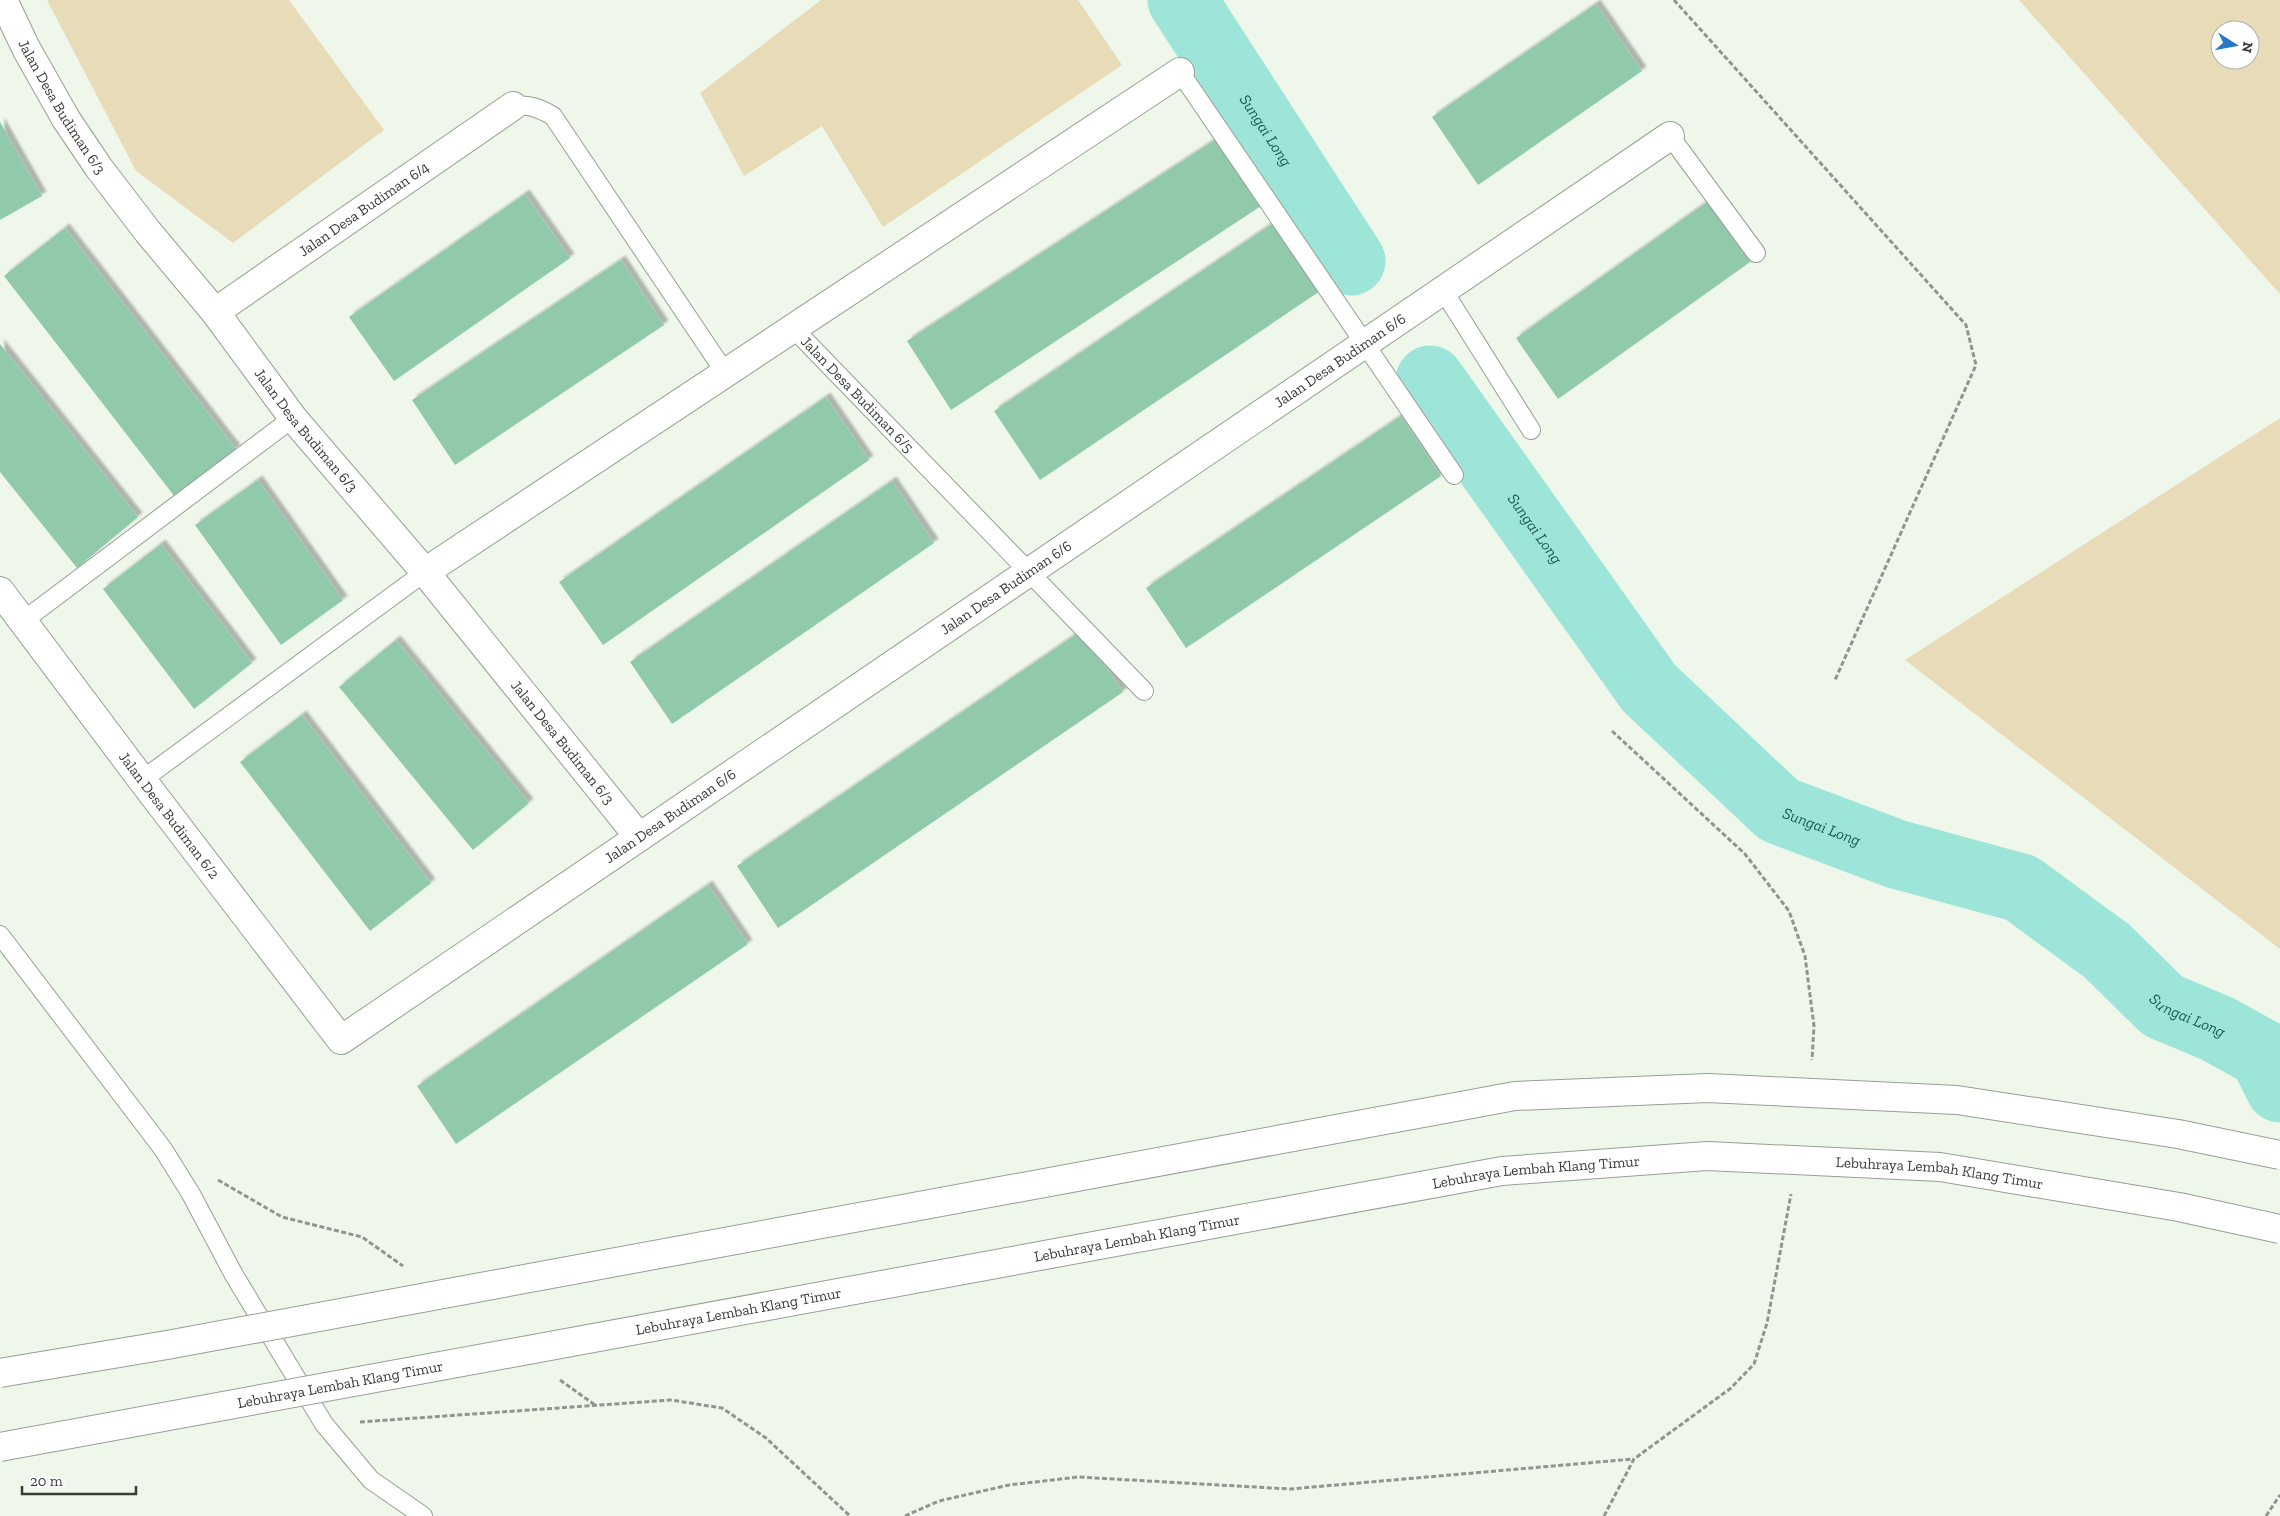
<svg xmlns="http://www.w3.org/2000/svg" width="2280" height="1516" viewBox="0 0 2280 1516" font-family="'Zilla Slab',serif">
	<defs>
		<filter id="shadow"><feDropShadow dx="4.5" dy="-4.5" stdDeviation="1" flood-color="#0004"/></filter>
	</defs>
	<rect width="100%" height="100%" fill="#eff7eb"/>
	<!-- green -->
	<g fill="#e8dbb7" fill-rule="evenodd">
		<polygon points="47,0 289,0 384,130 233,243 136,171"/>
		<polygon points="821,0 1078,0 1122,65 883,227 822,126 744,176 700,93"/>
		<path d="M 2019,0 L 2280,0 L 2280,294 ZM 2220,30 L 2250,30 L 2250,60 L 2220,60 Z"/>
		<polygon points="2280,418 2280,949 1905,660"/>
	</g>
	<g fill="none" stroke-linecap="round" stroke-linejoin="round">
		<!-- river -->
		<g stroke="#9ce5d8" stroke-width="69">
			<path id="s1" d="M 1182,0 L 1351,261"/>
			<path id="s2" d="M 1430,380 L 1649,688 L 1779,810 L 1896,854 L 2021,888 L 2107,951 L 2163,1006 L 2218,1029 L 2263,1054 L 2280,1088"/>
		</g>
	</g>
	<!-- building -->
	<g fill="#91caaa" filter="url(#shadow)">
		<polygon points="1596,4 1642,71 1478,185 1432,117"/>
		<polygon points="0,122 42,196 0,220"/>
		<polygon points="1221,136 1264,204 951,410 907,341"/>
		<polygon points="525,194 570,258 394,381 349,317"/>
		<polygon points="1707,202 1750,262 1558,399 1516,338"/>
		<polygon points="1275,222 1320,291 1040,480 994,411"/>
		<polygon points="65,228 236,449 175,497 4,276"/>
		<polygon points="621,260 664,325 455,465 412,400"/>
		<polygon points="0,344 138,517 77,568 0,472"/>
		<polygon points="826,397 869,460 603,645 559,582"/>
		<polygon points="1401,416 1441,476 1186,648 1146,588"/>
		<polygon points="258,480 343,600 281,645 195,525"/>
		<polygon points="892,481 934,543 672,724 630,662"/>
		<polygon points="161,544 252,663 194,709 103,589"/>
		<polygon points="1081,631 1123,692 778,928 737,866"/>
		<polygon points="396,640 529,803 473,850 339,687"/>
		<polygon points="302,715 431,883 370,931 240,762"/>
		<polygon points="708,885 748,944 456,1144 417,1086"/>
	</g>
	<g fill="none" stroke-linecap="round" stroke-linejoin="round">
		<defs>
			<g id="service">
				<polyline points="1180,72 1454,475"/>
				<path d="M 513,106 C 529,104 539,108 553,116 L 726,374"/>
				<polyline points="1670,136 1756,253"/>
				<polyline points="1443,290 1531,430"/>
				<path id="s3" d="M 794,329 L 1144,691"/>
				<polyline points="23,621 293,418"/>
				<polyline points="142,780 425,572"/>
				<polyline points="0,935 163,1149 191,1194 234,1275 324,1424 371,1480 423,1516"/>
			</g>
			<g id="minor">
				<path id="s4" d="M 3,0 L 27,50 L 66,119 L 99,168 L 148,232 L 215,312 L 293,418 L 425,572 L 639,837"/>
				<path id="s5" d="M 215,312 L 513,106"/>
				<polyline points="425,572 1180,72"/>
				<path id="s6" d="M 0,591 L 142,780 L 341,1040 L 1670,136"/>
			</g>
		</defs>
		<!-- service casing -->
		<use href="#service" stroke="#979f94" stroke-width="20"/>
		<!-- minor casing -->
		<use href="#minor" stroke="#979f94" stroke-width="30"/>
		<!-- path -->
		<g stroke="#90958d" stroke-width="3" stroke-dasharray="5 2.5" stroke-linecap="butt">
			<polyline points="1674,0 1966,325 1976,365 1835,680"/>
			<polyline points="1612,731 1745,854 1789,911 1805,956 1814,1026 1812,1060"/>
			<polyline points="218,1180 282,1217 362,1237 403,1266"/>
			<polyline points="560,1380 595,1405"/>
			<polyline points="360,1422 671,1400 722,1408 766,1438 850,1516"/>
			<polyline points="905,1516 939,1501 1009,1485 1078,1477 1290,1489 1633,1459"/>
			<polyline points="1604,1516 1634,1459 1731,1388 1754,1364 1767,1323 1791,1194"/>
			<polyline points="2266,1516 2280,1495"/>
		</g>
		<!-- service -->
		<use href="#service" stroke="#fff" stroke-width="18"/>
		<!-- minor -->
		<use href="#minor" stroke="#fff" stroke-width="28"/>
		<defs>
			<g id="motorway-bridge">
				<polyline points="0,1373 167,1345 1515,1096 1708,1088 1957,1100 2178,1134 2280,1155"/>
				<path id="s7" d="M 0,1447 L 1502,1171 L 1707,1156 L 1940,1167 L 2179,1207 L 2280,1229"/>
			</g>
		</defs>
		<!-- motorway-bridge casing -->
		<use href="#motorway-bridge" stroke="#979f94" stroke-width="30" stroke-linecap="butt"/>
		<!-- motorway-bridge -->
		<use href="#motorway-bridge" stroke="#fff" stroke-width="28"/>
	</g>
	<g text-anchor="middle" dominant-baseline="central" stroke-width="4.5" stroke-linejoin="round" paint-order="stroke">
		<!-- street labels -->
		<g font-size="15" fill="#383c37" stroke="#fff">
			<text stroke="none"><textPath href="#s4" startOffset="122">Jalan Desa Budiman 6/3</textPath></text>
			<text stroke="none"><textPath href="#s5" startOffset="181">Jalan Desa Budiman 6/4</textPath></text>
			<text stroke="none"><textPath href="#s6" startOffset="1772">Jalan Desa Budiman 6/6</textPath></text>
			<text stroke="none"><textPath href="#s3" startOffset="91">Jalan Desa Budiman 6/5</textPath></text>
			<text stroke="none"><textPath href="#s4" startOffset="528">Jalan Desa Budiman 6/3</textPath></text>
			<text stroke="none"><textPath href="#s6" startOffset="1368">Jalan Desa Budiman 6/6</textPath></text>
			<text stroke="none"><textPath href="#s4" startOffset="932">Jalan Desa Budiman 6/3</textPath></text>
			<text stroke="none"><textPath href="#s6" startOffset="281">Jalan Desa Budiman 6/2</textPath></text>
			<text stroke="none"><textPath href="#s6" startOffset="962">Jalan Desa Budiman 6/6</textPath></text>
			<text stroke="none"><textPath href="#s7" startOffset="1561">Lebuhraya Lembah Klang Timur</textPath></text>
			<text stroke="none"><textPath href="#s7" startOffset="1966">Lebuhraya Lembah Klang Timur</textPath></text>
			<text stroke="none"><textPath href="#s7" startOffset="1156">Lebuhraya Lembah Klang Timur</textPath></text>
			<text stroke="none"><textPath href="#s7" startOffset="751">Lebuhraya Lembah Klang Timur</textPath></text>
			<text stroke="none"><textPath href="#s7" startOffset="346">Lebuhraya Lembah Klang Timur</textPath></text>
		</g>
		<!-- water labels -->
		<g font-size="16" font-style="italic" fill="#1f5a52" stroke="#fff">
			<text stroke="none"><textPath href="#s1" startOffset="155">Sungai Long</textPath></text>
			<text stroke="none"><textPath href="#s2" startOffset="182">Sungai Long</textPath></text>
			<text stroke="none"><textPath href="#s2" startOffset="602">Sungai Long</textPath></text>
			<text stroke="none"><textPath href="#s2" startOffset="1022">Sungai Long</textPath></text>
		</g>
	</g>
	<!-- north arrow -->
	<g transform="translate(2235 45) rotate(101)"><circle r="24" fill="#ffffff" stroke="#afb1af"/>
	<path d="M0-4L9 19L0 12L-9 19Z" fill="#2579c7"/>
	<text y="-8" font-size="14" font-weight="bold" text-anchor="middle" fill="#383c37">N</text>
	</g>
	<!-- scale -->
	<path d="M22 1486v8h114v-8" fill="none" stroke="#383c37" stroke-width="2.5"/>
	<text x="30" y="1486" font-size="15" fill="#383c37" stroke="#ffffff" stroke-width="4" paint-order="stroke">20 m</text>
</svg>
